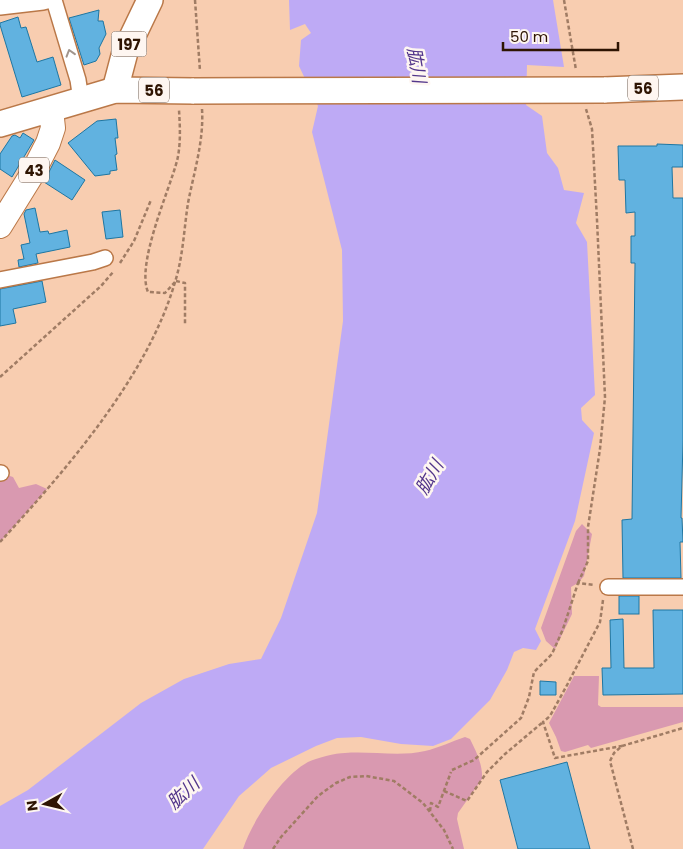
<svg xmlns="http://www.w3.org/2000/svg" width="683" height="849" viewBox="0 0 683 849" font-family="Poppins,'Noto Sans JP',sans-serif">
	<rect width="100%" height="100%" fill="#f8cdb0"/>
	<!-- green -->
	<g fill="#d999b0">
		<polygon points="0,473 13,477 19,488 36,484 47,489 0,542"/>
		<polygon points="582,524 592,534 584,576 578,583 571,587 572,614 555,649 546,641 541,628 576,531"/>
		<polygon points="574,676 599,676 598,705 601,707 683,707 683,722 591,748 588,745 565,752 561,751 556,737 549,723"/>
		<path d="M 465,737 L 470,739 C 476,751 483,765 482,779 L 458,813 L 457,819 L 464,849 L 243,849 C 252,821 282,776 308,762 C 316,758 336,753 345,753 C 371,751 400,757 425,751 C 439,748 452,741 465,737 Z"/>
	</g>
	<!-- water -->
	<polygon fill="#beaaf5" points="289,0 553,0 564,67 527,65 526,105 542,116 547,153 558,168 564,190 584,193 576,223 587,242 595,395 581,408 582,420 594,433 575,521 535,629 541,641 536,650 523,648 514,652 507,670 490,700 451,739 433,746 401,744 361,737 337,738 316,746 271,768 239,796 203,849 0,849 0,806 28,790 141,703 184,679 229,664 261,659 281,618 317,513 343,321 342,250 312,132 318,106 299,66 301,40 311,33 305,24 290,30"/>
	<!-- building -->
	<g fill="#61b2e0" stroke="#1e76a2">
		<polygon points="99,10 98,21 103,21 106,34 99,48 100,54 96,61 84,65 69,18"/>
		<polygon points="18,17 21,28 26,27 37,62 53,57 61,85 22,97 0,25 0,23"/>
		<polygon points="116,119 118,138 115,138 117,154 115,155 117,170 110,171 110,174 95,176 68,143 97,121"/>
		<polygon points="23,133 34,140 12,177 0,169 0,154 12,136 15,135 20,138"/>
		<polygon points="657,144 683,145 683,167 672,167 673,198 683,198 683,441 681,518 682,518 683,542 680,542 681,578 623,578 622,520 632,519 635,263 631,263 631,236 635,236 635,212 626,213 625,180 619,180 618,146 657,146"/>
		<polygon points="55,160 85,180 72,200 44,182"/>
		<polygon points="35,208 40,232 48,231 49,234 67,230 70,247 36,254 38,263 19,267 18,260 24,259 21,245 30,243 24,214 26,210"/>
		<polygon points="120,210 123,237 106,239 102,212"/>
		<polygon points="42,281 46,302 13,309 16,323 0,326 0,289"/>
		<rect x="619" y="596" width="20" height="18"/>
		<polygon points="653,610 683,610 683,694 603,695 602,668 611,668 610,620 623,619 624,668 654,668"/>
		<polygon points="540,681 556,682 556,695 540,695"/>
		<polygon points="567,762 590,849 518,849 500,780"/>
	</g>
	<g fill="none" stroke-linecap="round" stroke-linejoin="round">
		<defs>
			<g id="minor">
				<polyline points="54,0 78,80 81,100"/>
				<polyline points="0,7 43,2 51,0"/>
				<polyline points="0,280 93,262 105,258"/>
				<polyline points="0,473 1,473"/>
				<polyline points="608,587 683,587"/>
			</g>
			<polyline id="primary" points="0,226 31,176 48,143 53,128 51,110"/>
			<g id="trunk">
				<polyline points="115,90 125,52 150,0"/>
				<polyline points="604,90 683,87"/>
				<polyline points="0,124 115,90 194,91"/>
			</g>
		</defs>
		<!-- minor casing -->
		<use href="#minor" stroke="#ba7848" stroke-width="18"/>
		<!-- primary casing -->
		<use href="#primary" stroke="#ba7848" stroke-width="26"/>
		<!-- trunk casing -->
		<use href="#trunk" stroke="#ba7848" stroke-width="28"/>
		<!-- path -->
		<g stroke="#a07c64" stroke-width="2.5" stroke-dasharray="4 2.5" stroke-linecap="butt">
			<polyline points="195,0 200,71"/>
			<polyline points="564,0 576,70"/>
			<polyline points="120,263 134,241 151,200"/>
			<polyline points="176,281 185,283 185,324"/>
			<path d="M 175,282 L 165,293 L 148,292 C 136,264 169,191 177,161 C 181,144 180,127 179,110"/>
			<polyline points="0,377 101,286 114,271"/>
			<path d="M 0,542 C 66,470 148,376 175,282 C 183,257 184,229 188,203 C 194,172 204,141 202,109"/>
			<polyline points="578,583 588,561 588,527 600,449 605,397 597,220 592,129 586,109"/>
			<polyline points="603,600 600,622 566,687 550,716 543,722 555,758 622,746"/>
			<polyline points="452,770 474,760 521,718 529,697 534,672 552,654 563,629 578,583 594,585"/>
			<polyline points="444,791 467,801 487,772 505,754 543,722"/>
			<polyline points="430,811 431,803 438,807 451,772"/>
			<polyline points="273,849 281,837 318,796 336,783 350,777 366,776 394,781 423,803 444,830 453,849"/>
			<polyline points="633,849 610,761 614,753 622,746 683,728"/>
		</g>
		<!-- minor -->
		<use href="#minor" stroke="#fff" stroke-width="15"/>
		<!-- primary -->
		<use href="#primary" stroke="#fff" stroke-width="24"/>
		<!-- trunk -->
		<use href="#trunk" stroke="#fff" stroke-width="25"/>
		<defs>
			<polyline id="trunk-bridge" points="194,91 604,90"/>
		</defs>
		<!-- trunk-bridge casing -->
		<use href="#trunk-bridge" stroke="#ba7848" stroke-width="28" stroke-linecap="butt"/>
		<!-- trunk-bridge -->
		<use href="#trunk-bridge" stroke="#fff" stroke-width="25"/>
	</g>
	<!-- one-way arrows -->
	<defs><path id="oneway-chevron" d="M-2-3.5L2.5 0L-2 3.5" fill="none" stroke-width="1.6" stroke-linecap="round" stroke-linejoin="round" transform="scale(1.25)"/></defs>
	<use stroke="#a1958d" href="#oneway-chevron" transform="translate(70 53) rotate(-107)"/>
	<g text-anchor="middle" dominant-baseline="central" stroke-width="5" stroke-linejoin="round" paint-order="stroke">
		<!-- shield labels -->
		<g fill="#fef6f1" stroke="#6c584a" stroke-width="1">
			<rect x="111.5" y="31.5" width="35" height="25" rx="4"/>
			<rect x="628" y="75.5" width="30" height="25" rx="4"/>
			<rect x="139" y="77.5" width="30" height="25" rx="4"/>
			<rect x="19" y="157.5" width="30" height="25" rx="4"/>
		</g>
		<g font-size="15" font-weight="bold" fill="#2e1402">
			<text x="129" y="44">197</text>
			<text x="643" y="88">56</text>
			<text x="154" y="90">56</text>
			<text x="34" y="170">43</text>
		</g>
		<!-- water labels -->
		<g font-size="18" font-style="italic" fill="#53368b" stroke="#fef6f1">
			<text transform="translate(417 65) rotate(80)">肱川</text>
			<text transform="translate(429 477) rotate(-60)">肱川</text>
			<text transform="translate(183 793) rotate(-43)">肱川</text>
		</g>
	</g>
	<!-- north arrow -->
	<g transform="translate(45 804) rotate(262)" stroke="#fef6f1" stroke-width="4" paint-order="stroke">
	<path d="M0-4L9 19L0 12L-9 19Z" fill="#2e1402"/>
	<text y="-8" font-size="14" font-weight="bold" text-anchor="middle" fill="#2e1402">N</text>
	</g>
	<!-- scale -->
	<path d="M503 42v8h115v-8" fill="none" stroke="#2e1402" stroke-width="2.5"/>
	<text x="510" y="42" font-size="15" fill="#2e1402" stroke="#fef6f1" stroke-width="4" paint-order="stroke">50 m</text>
</svg>
